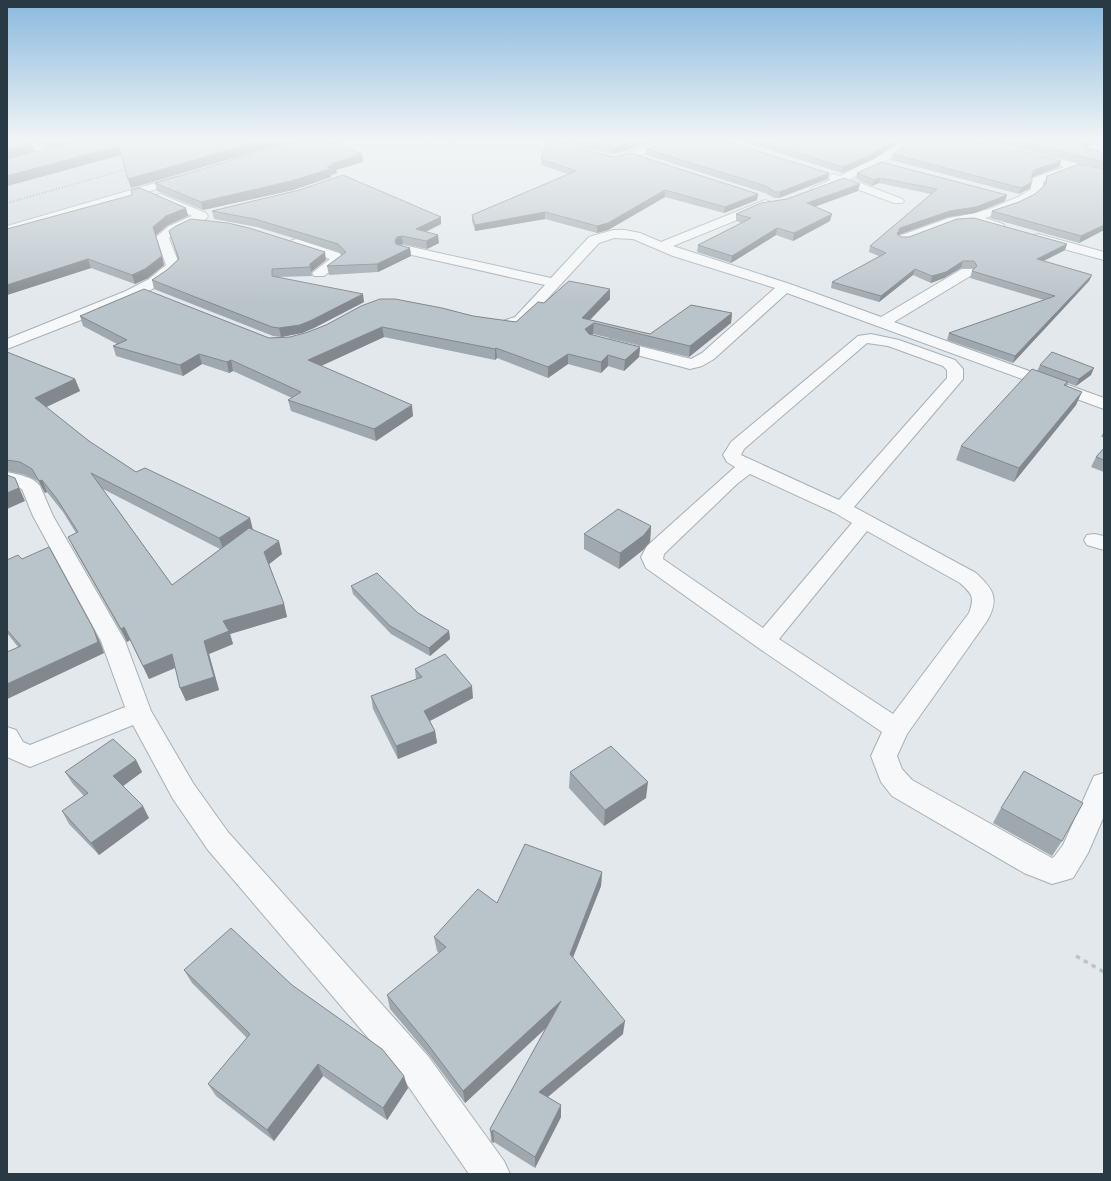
<svg xmlns="http://www.w3.org/2000/svg" width="1111" height="1181" viewBox="0 0 1111 1181" font-family="Poppins,sans-serif">
	<rect width="100%" height="100%" fill="#e2e8ec"/>
	<!-- built -->
	<polygon fill="#d0d8de" points="99,139 305,139 7,228 7,163"/>
	<g fill="none" stroke-linecap="round" stroke-linejoin="round">
		<defs>
			<g id="minor">
				<polygon points="15,139 28,139 52,153 47,156 43,155"/>
				<path d="M 418,139 L 459,139 C 451,146 426,146 418,139 Z"/>
				<polygon points="667,139 683,139 682,141 634,157 626,157 625,155 626,153"/>
				<polygon points="907,139 919,139 883,163 850,179 902,199 904,201 902,203 894,203 841,183 822,191 814,191 812,189 814,187 831,180 828,177 830,175 834,174 840,176 875,158"/>
				<path d="M 1032,153 L 1080,164 L 1081,166 L 1080,168 L 1043,182 C 1043,185 1043,189 1042,191 C 1036,202 997,214 985,218 L 1003,224 L 1005,227 L 1003,230 L 999,231 L 971,222 L 955,224 L 903,243 L 899,242 L 897,239 L 899,236 L 949,218 L 971,214 L 992,208 L 1020,196 L 1031,189 L 1031,180 L 1033,178 L 1064,167 L 1028,158 L 1027,156 Z"/>
				<polygon points="176,177 182,180 180,182 7,234 7,226"/>
				<polygon points="160,194 206,213 208,216 206,219 177,232 169,238 180,266 178,269 159,285 137,298 7,349 7,339 126,291 149,279 166,265 156,237 169,226 192,216 156,199 154,197 156,195"/>
				<polygon points="765,200 769,201 771,204 769,207 673,246 790,284 881,317 962,269 972,269 974,272 972,275 894,322 1104,398 1104,409 787,293 714,359 702,366 690,369 606,347 603,344 606,341 611,339 691,359 702,353 775,288 673,256 633,239 614,238 599,243 525,323 508,328 503,327 501,324 503,321 515,317 545,285 403,253 398,252 397,249 398,246 403,245 551,278 589,237 613,230 625,230 640,233 661,242"/>
				<polygon points="1038,234 1104,252 1104,260 1034,241 1032,238 1034,235"/>
				<polygon points="297,239 339,253 346,259 324,276 314,276 312,273 330,259 292,246 291,243 292,240"/>
				<path d="M 871,334 L 899,340 L 955,360 L 963,369 L 963,379 L 854,507 L 976,573 C 993,589 1000,598 987,621 L 907,734 L 897,756 L 902,769 L 912,780 L 1052,858 L 1054,857 L 1063,845 L 1094,776 L 1104,773 L 1104,816 L 1088,853 L 1073,878 L 1052,884 L 1024,873 L 892,796 L 881,782 L 871,756 L 882,732 L 757,647 L 646,568 L 641,557 L 647,546 L 735,467 L 727,462 L 723,455 L 731,442 L 858,336 ZM 867,343 L 888,346 L 943,366 L 947,370 L 947,378 L 839,500 L 741,455 L 744,449 ZM 750,474 L 835,513 L 852,523 L 763,628 L 663,559 L 664,554 L 738,483 ZM 867,531 L 960,583 C 972,594 975,597 969,613 L 893,714 L 779,639 Z"/>
				<path d="M 7,472 C 18,475 33,476 40,486 L 53,516 L 125,641 L 151,711 L 193,783 L 228,832 L 428,1056 L 504,1161 L 510,1174 L 469,1174 L 404,1080 L 208,850 L 173,799 L 133,725 L 30,767 L 7,757 L 7,727 L 16,730 L 23,742 L 30,745 L 125,707 L 101,641 L 33,516 L 22,489 L 7,484 Z"/>
				<polygon points="1094,534 1104,536 1104,550 1087,545 1084,540 1087,535"/>
			</g>
		</defs>
		<!-- minor casing -->
		<use href="#minor" stroke="#a7b0b7" stroke-width="2"/>
		<!-- path -->
		<polyline stroke="#bdc3c7" stroke-width="3.5" stroke-dasharray="4.5 4.5" stroke-linecap="butt" points="1076,956 1104,972"/>
		<!-- minor -->
		<use href="#minor" fill="#f6f8f9" fill-rule="evenodd"/>
		<!-- rail -->
		<polyline stroke="#7a8c97" stroke-width="1.5" stroke-dasharray="1 2" stroke-linecap="butt" points="7,203 135,167"/>
	</g>
	<!-- wall -->
	<g fill="#9fa8ae" fill-rule="evenodd">
		<polygon points="7,139 35,152 49,148 32,139 299,139 131,188 121,155 7,186"/>
		<polygon points="563,139 661,139 614,154 581,148"/>
		<polygon points="734,139 904,139 874,159 842,173"/>
		<polygon points="981,139 1093,139 1091,144 1086,148 1104,153 1104,169"/>
		<polygon points="574,148 758,194 757,200 724,213 665,197 608,230 597,233 545,219 475,231 472,221 472,215 568,174 541,165 541,159"/>
		<polygon points="646,149 828,179 779,198 774,198 765,193 646,155"/>
		<polygon points="362,154 363,162 336,170 337,173 331,175 331,177 293,190 203,210 157,191 155,183"/>
		<polygon points="893,154 1061,161 1059,167 1032,177 1030,188 1019,194 891,160"/>
		<polygon points="1104,169 1104,230 1079,243 990,218 992,211 1019,202 1035,194 1044,186 1044,183 1047,176"/>
		<polygon points="857,173 1005,201 975,213 948,217 898,235 901,237 1065,250 1044,261 1092,275 1089,281 1013,363 947,340 949,333 1044,300 970,278 972,271 974,270 972,268 961,268 944,278 931,283 913,275 879,302 831,288 832,282 879,256 869,252 870,246 931,194 879,183 872,186 856,179"/>
		<polygon points="858,191 815,207 830,221 793,241 776,235 731,263 697,252 698,245 742,223 736,221 736,214 787,199"/>
		<polygon points="186,208 188,216 168,225 155,236 164,265 148,278 135,284 91,268 7,295 7,229"/>
		<polygon points="212,211 441,217 441,224 426,232 439,243 427,249 403,244 398,245 410,248 411,256 378,272 329,275 327,266 342,255 339,252 257,227 214,219"/>
		<polygon points="169,231 326,260 311,272 312,276 277,277 364,302 314,328 302,333 281,337 273,336 154,289 152,280 167,270 178,259"/>
		<polygon points="610,289 610,299 590,320 650,334 732,313 731,323 689,357 593,334 592,335 640,347 639,357 624,371 608,366 601,373 568,364 548,378 497,358 495,360 384,337 321,366 413,416 376,441 291,411 288,400 292,398 233,371 229,373 202,364 183,376 116,356 113,346 117,344 83,326 80,316 269,338 290,337 473,316 516,322 544,303"/>
		<path d="M 7,352 L 75,379 L 80,391 L 46,407 L 89,441 L 136,472 L 250,518 L 253,530 L 282,554 L 269,564 L 284,604 L 287,617 L 230,634 L 233,644 L 209,654 L 219,690 L 186,701 L 180,688 L 175,668 L 149,679 L 130,640 L 127,642 L 74,549 L 68,537 L 76,533 L 63,512 L 47,492 L 45,493 L 38,481 L 25,475 L 7,471 ZM 103,489 L 220,549 L 172,585 Z"/>
		<polygon points="1040,365 1091,375 1076,386 1068,383 1067,386 1076,405 1014,482 956,460 961,446 1037,371"/>
		<polygon points="1104,431 1104,437 1101,437"/>
		<polygon points="1104,448 1104,472 1091,467 1096,457"/>
		<polygon points="651,526 650,542 643,550 619,569 584,549 584,534"/>
		<polygon points="22,559 94,630 100,642 104,653 7,699 7,652 18,647 7,633 7,560"/>
		<polygon points="351,586 418,613 449,631 450,639 430,656 391,634 353,594"/>
		<polygon points="415,669 473,698 430,721 435,731 437,743 398,759 373,709 371,696 416,679"/>
		<polygon points="136,760 142,772 123,786 149,818 99,855 69,824 62,811 84,796 73,784 65,772"/>
		<polygon points="570,772 646,798 604,826 569,788"/>
		<polygon points="1001,808 1062,841 1052,856 993,823"/>
		<polygon points="602,872 601,886 573,958 623,1034 548,1097 561,1105 561,1117 535,1168 494,1142 493,1143 491,1141 490,1129 546,1028 465,1103 429,1055 390,1009 387,995 439,953 437,951 434,937 497,903"/>
		<polygon points="184,970 292,985 408,1088 387,1120 323,1076 274,1141 216,1096 208,1084 247,1038 192,983"/>
	</g>
	<!-- shaded-wall -->
	<g fill="#82888d">
		<polygon points="47,139 84,139 49,148 46,140"/>
		<polygon points="267,139 299,139 131,188 128,179"/>
		<polygon points="642,139 661,139 614,154 614,148"/>
		<polygon points="896,139 904,139 874,159 842,173 843,167"/>
		<polygon points="1092,139 1093,139 1091,144 1079,153 1082,147"/>
		<polygon points="32,144 35,152 7,159 7,150"/>
		<polygon points="119,146 121,155 7,186 7,176"/>
		<polygon points="362,154 363,162 336,170 337,173 331,175 331,177 293,190 203,210 201,202 327,167 331,164"/>
		<polygon points="1061,161 1059,167 1032,177 1032,174 1034,170"/>
		<polygon points="829,173 828,179 779,198 780,192"/>
		<polygon points="880,178 879,183 872,186 874,180"/>
		<polygon points="1032,182 1030,188 1019,194 1021,188"/>
		<polygon points="860,184 858,191 805,210 807,203"/>
		<polygon points="665,190 665,197 608,230 597,233 597,226"/>
		<polygon points="758,194 757,200 724,213 725,207"/>
		<polygon points="1007,195 1005,201 975,213 948,217 898,235 897,234 900,228 950,211"/>
		<polygon points="186,208 188,216 168,225 155,236 153,227 166,216"/>
		<polygon points="545,212 545,219 475,231 475,225"/>
		<polygon points="832,214 830,221 793,241 794,233"/>
		<polygon points="441,217 441,224 416,236 416,229"/>
		<polygon points="1104,225 1104,230 1079,243 1081,236"/>
		<polygon points="777,228 776,235 731,263 732,256"/>
		<polygon points="438,235 439,243 427,249 426,241"/>
		<polygon points="402,236 403,244 398,245 396,249 395,241 397,237"/>
		<polygon points="1067,244 1065,250 1035,265 1037,259"/>
		<polygon points="410,248 411,256 378,272 377,264"/>
		<polygon points="325,252 326,260 311,272 310,264"/>
		<polygon points="162,256 164,265 148,278 135,284 132,275"/>
		<polygon points="88,259 91,268 7,295 7,285"/>
		<polygon points="963,261 961,268 944,278 931,283 932,276"/>
		<polygon points="915,269 913,275 879,302 881,296"/>
		<polygon points="1092,275 1089,281 1013,363 1015,356"/>
		<polygon points="610,289 610,299 582,328 582,318"/>
		<polygon points="363,294 364,302 314,328 302,333 281,337 279,328"/>
		<polygon points="732,313 731,323 689,357 690,346"/>
		<polygon points="594,323 593,334 585,339 585,329"/>
		<polygon points="382,327 384,337 310,371 308,360"/>
		<polygon points="640,347 639,357 624,371 625,360"/>
		<polygon points="496,348 497,358 495,360 495,349"/>
		<polygon points="199,354 202,364 183,376 180,365"/>
		<polygon points="568,354 568,364 548,378 548,367"/>
		<polygon points="608,355 608,366 601,373 601,362"/>
		<polygon points="231,360 233,371 229,373 227,362"/>
		<polygon points="1094,368 1091,375 1076,386 1079,379"/>
		<polygon points="75,379 80,391 40,410 35,398"/>
		<polygon points="1082,392 1076,405 1014,482 1019,468"/>
		<polygon points="412,405 413,416 376,441 374,429"/>
		<polygon points="15,478 25,501 7,509 7,493"/>
		<polygon points="42,480 47,492 45,493 39,481"/>
		<polygon points="250,518 253,531 224,551 219,538"/>
		<polygon points="651,526 650,542 643,550 619,569 620,553"/>
		<polygon points="279,541 282,554 268,565 264,552"/>
		<polygon points="284,604 287,617 230,634 233,644 209,654 219,690 186,701 180,688 204,641 223,621"/>
		<polygon points="124,627 130,640 127,642 121,629"/>
		<polygon points="94,630 100,642 104,653 7,699 7,684"/>
		<polygon points="449,631 450,639 430,656 429,648"/>
		<polygon points="172,654 177,667 149,679 143,666"/>
		<polygon points="472,686 473,698 426,723 424,711"/>
		<polygon points="435,731 437,743 398,759 396,746"/>
		<polygon points="136,760 142,772 119,789 113,776"/>
		<polygon points="648,782 646,798 604,826 605,810"/>
		<polygon points="143,806 149,818 99,855 91,843"/>
		<polygon points="602,872 601,886 569,967 570,954"/>
		<polygon points="561,1001 561,1014 465,1103 463,1091"/>
		<polygon points="625,1021 623,1034 539,1104 539,1092"/>
		<polygon points="318,1064 323,1076 274,1141 267,1130"/>
		<polygon points="404,1076 408,1088 387,1120 383,1108"/>
		<polygon points="561,1105 561,1117 535,1168 535,1157"/>
		<polygon points="493,1130 494,1142 493,1143 491,1132"/>
	</g>
	<!-- building -->
	<g fill="#b9c3ca" stroke="#82888d">
		<polygon points="7,139 25,139 32,144 7,150"/>
		<polygon points="83,139 267,139 128,179 119,146 7,176 7,159"/>
		<polygon points="304,139 327,139 362,154 331,164 335,165 327,167 330,169 291,181 201,202 155,183"/>
		<polygon points="549,139 553,139 574,148 614,157 630,153 758,194 725,207 665,190 608,223 597,226 545,212 475,225 472,215 576,171 541,159 547,140"/>
		<polygon points="577,139 642,139 614,148 582,141"/>
		<polygon points="674,139 718,139 829,173 780,192 775,192 766,186 646,149"/>
		<polygon points="754,139 896,139 876,152 843,167"/>
		<polygon points="914,139 968,139 1061,161 1034,170 1032,174 1032,182 1021,188 893,154"/>
		<polygon points="1008,139 1092,139 1082,147 1104,153 1104,162"/>
		<polygon points="881,162 1007,195 976,207 950,211 900,228 897,234 901,237 909,237 957,219 974,218 1067,244 1037,259 1092,275 1015,356 949,333 1055,296 972,271 977,266 974,261 963,261 946,272 932,276 915,269 881,296 832,282 886,253 870,246 937,189 880,178 874,180 857,173"/>
		<polygon points="1079,164 1104,169 1104,225 1081,236 992,211 1019,202 1035,194 1046,184 1047,176"/>
		<polygon points="343,175 441,217 416,229 438,235 426,241 402,236 397,237 395,241 396,244 410,248 377,264 327,266 346,252 338,244 255,219 212,211 299,190"/>
		<polygon points="844,178 860,184 807,203 832,214 794,233 777,228 732,256 698,245 751,218 736,214 761,203 787,199"/>
		<polygon points="140,188 186,208 166,216 153,227 162,256 145,269 132,275 88,259 7,285 7,229 132,195 131,190"/>
		<polygon points="191,219 228,223 249,228 325,252 310,264 310,267 272,269 272,276 363,294 312,320 300,325 279,328 272,327 152,280 167,270 179,259 169,231 176,226"/>
		<polygon points="569,281 610,289 582,318 650,334 691,305 732,313 690,346 594,323 585,329 589,334 640,347 625,360 608,355 601,362 568,354 548,367 496,348 495,349 382,327 308,360 412,405 374,429 288,400 301,392 231,360 227,362 199,354 180,365 113,346 127,340 80,316 144,289 269,338 290,337 308,332 326,325 361,306 380,299 395,299 442,308 473,316 516,322 538,302 544,303"/>
		<polygon points="7,352 75,379 35,398 89,441 136,472 145,468 250,518 219,538 91,473 172,585 249,528 279,541 264,552 284,604 223,621 229,631 204,641 214,677 180,688 172,654 143,666 124,627 121,629 68,537 78,532 57,499 42,480 39,481 32,469 20,462 7,460"/>
		<polygon points="1052,352 1094,368 1079,379 1040,365"/>
		<polygon points="1032,369 1068,382 1064,385 1082,392 1019,468 961,446"/>
		<polygon points="1104,448 1104,460 1096,457"/>
		<polygon points="7,475 15,478 19,488 7,493"/>
		<polygon points="618,509 651,526 644,535 620,553 584,534"/>
		<polygon points="49,547 94,630 98,642 7,684 7,652 21,646 7,630 7,560 18,555 22,559"/>
		<polygon points="377,573 418,613 449,631 429,648 390,626 351,586"/>
		<polygon points="445,654 472,686 424,711 435,731 396,746 371,696 422,677 415,669"/>
		<polygon points="113,739 136,760 113,776 143,806 91,843 62,811 88,793 65,772"/>
		<polygon points="611,746 648,782 605,810 570,772"/>
		<polygon points="1024,771 1083,803 1062,841 1001,808"/>
		<polygon points="525,844 602,872 570,954 625,1021 539,1092 561,1105 535,1157 493,1130 491,1132 490,1129 561,1001 463,1091 426,1042 387,995 446,947 434,937 478,889 497,903"/>
		<polygon points="231,928 292,985 382,1049 404,1076 383,1108 318,1064 267,1130 208,1084 250,1034 184,970"/>
	</g>
	<!-- sky -->
	<linearGradient id="sky" x2="0" y2="1"><stop stop-color="#89b9de"/><stop offset="0.46" stop-color="#f2f5f6"/><stop offset="1" stop-color="#f2f5f6" stop-opacity="0"/></linearGradient>
	<rect width="1111" height="305" fill="url(#sky)"/>
	<!-- border -->
	<rect width="1111" height="1181" fill="none" stroke="#293a45" stroke-width="16"/>
</svg>
